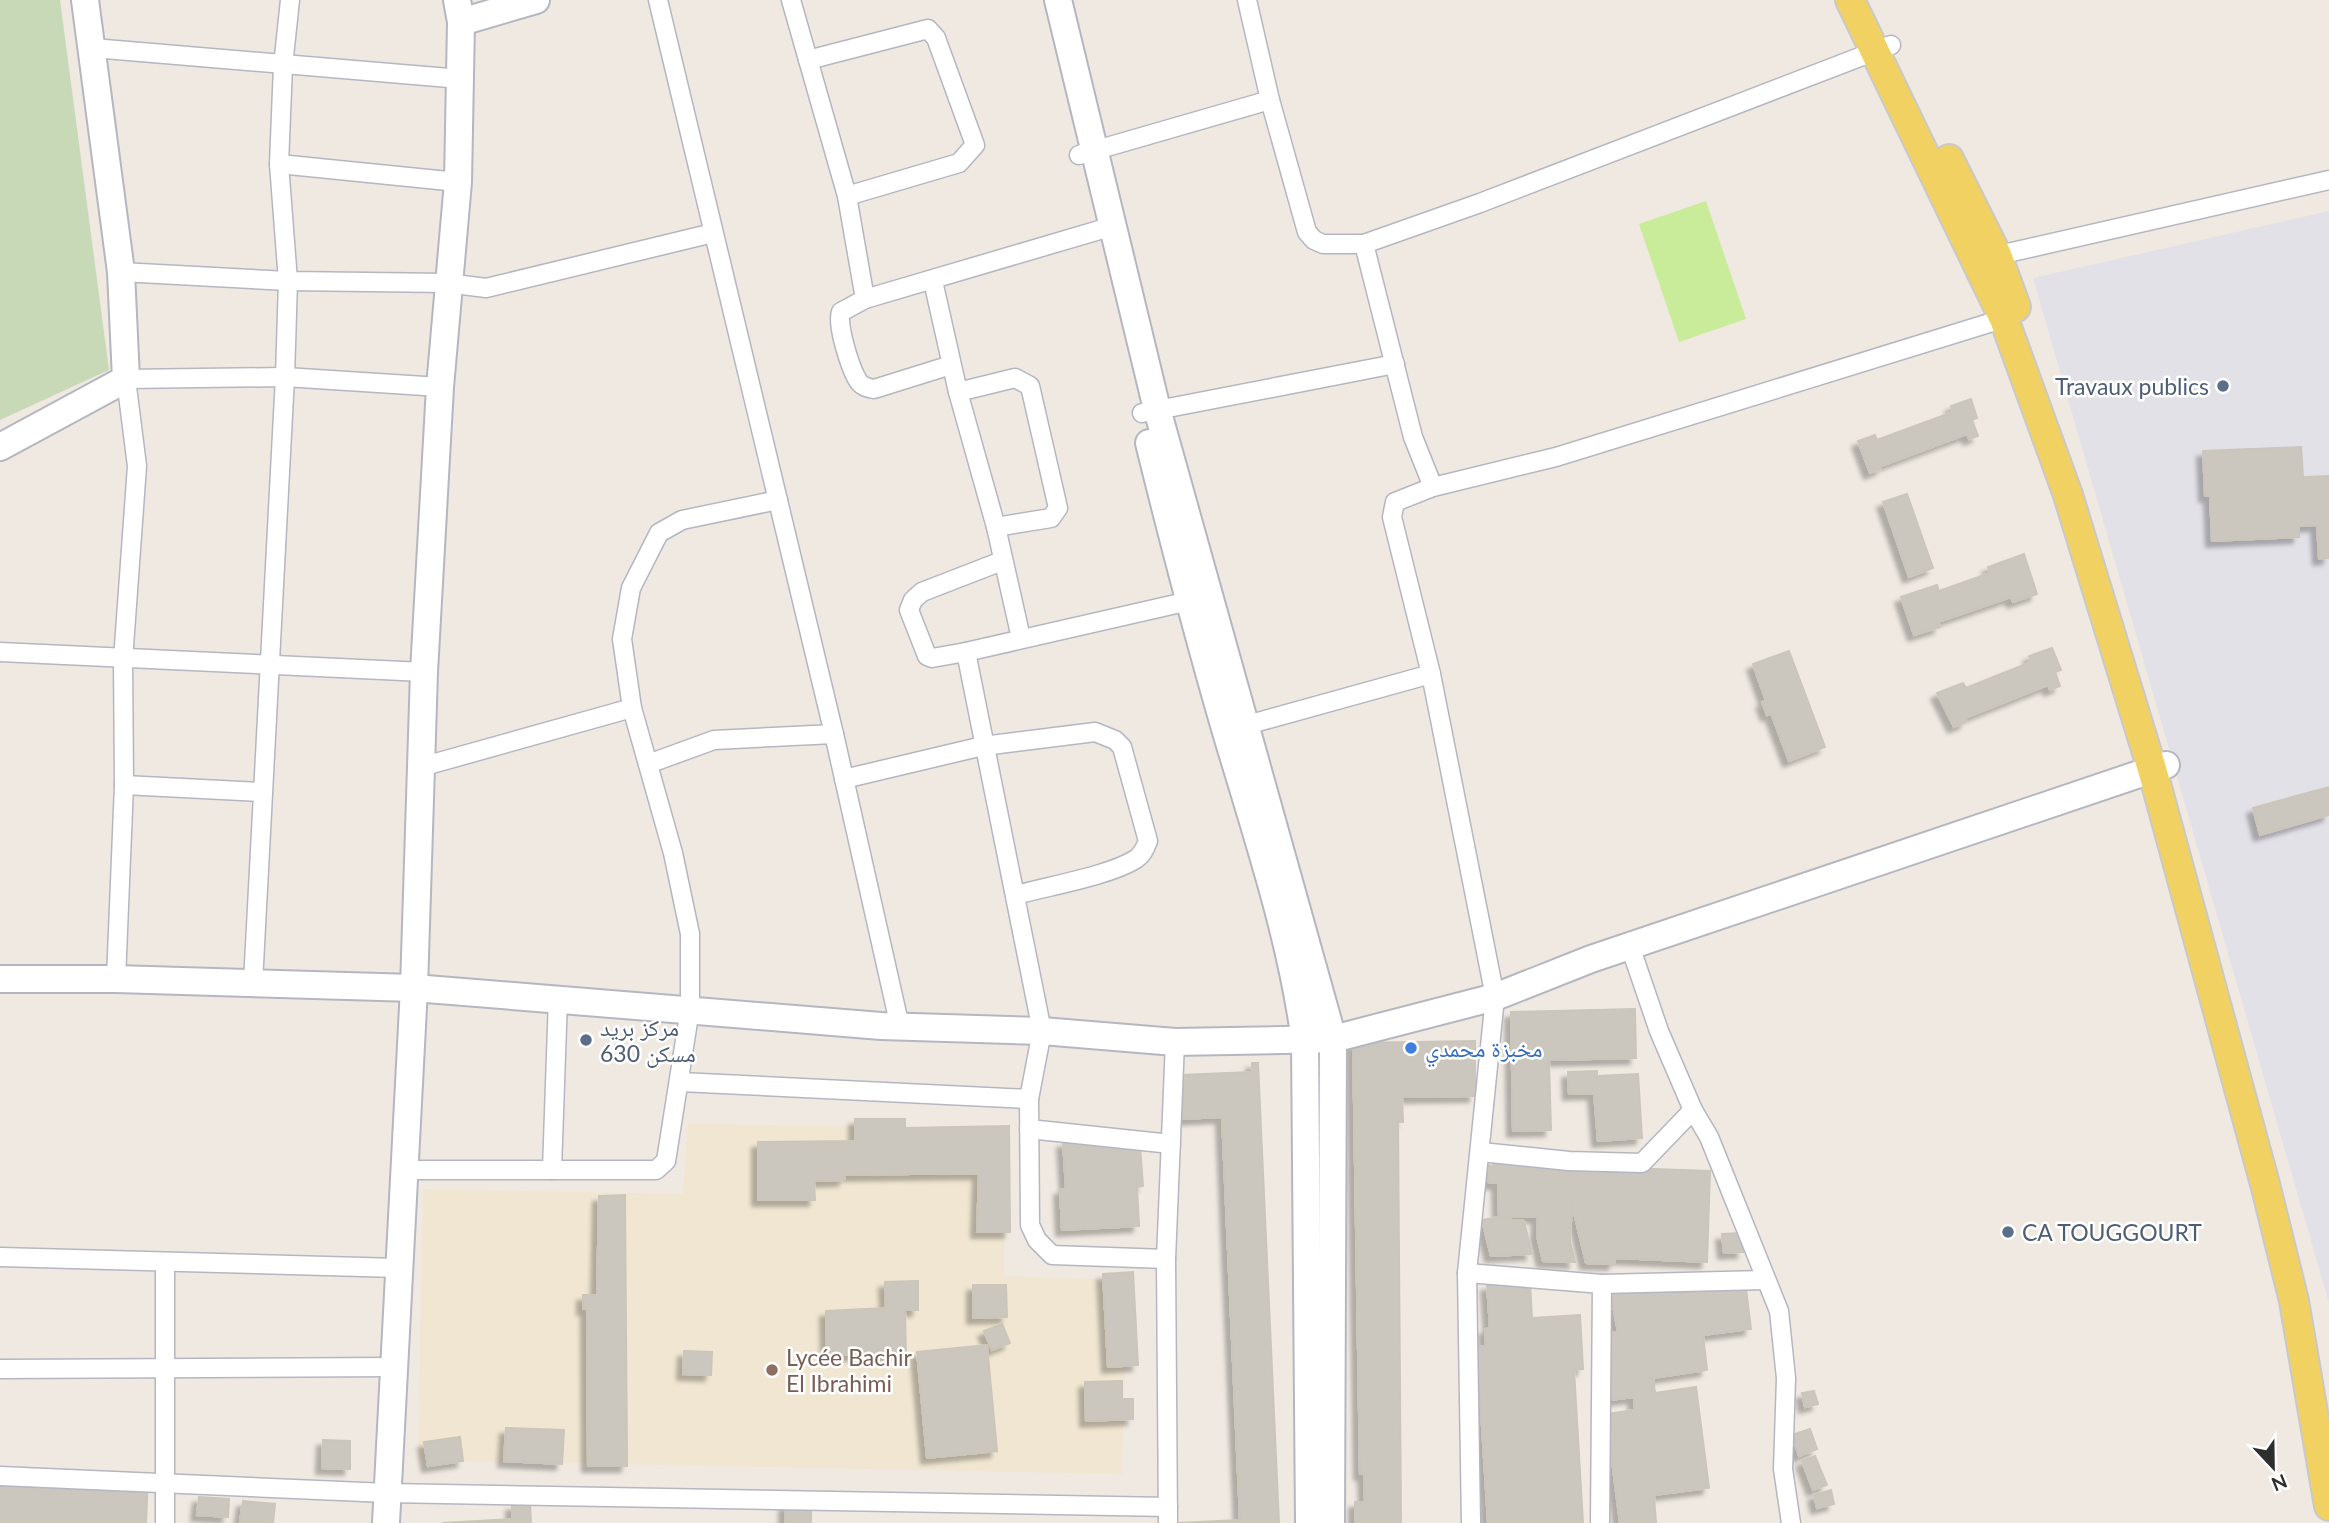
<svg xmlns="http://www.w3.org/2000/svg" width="2329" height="1523" viewBox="0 0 2329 1523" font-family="Lato,'Noto Naskh Arabic',sans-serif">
	<defs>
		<filter id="shadow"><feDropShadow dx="-6" dy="6" stdDeviation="2" flood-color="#0004"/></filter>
	</defs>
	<rect width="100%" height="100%" fill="#efe9e1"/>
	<!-- industrial -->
	<polygon fill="#e3e1e8" points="2329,211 2329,1303 2033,278"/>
	<!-- education -->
	<polygon fill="#f0e6d1" points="688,1124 1006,1128 1004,1276 1127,1280 1122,1474 418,1460 423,1189 683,1194"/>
	<!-- cemetery -->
	<polygon fill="#c8d9b8" points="0,0 60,0 109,370 0,420"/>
	<!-- pitch -->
	<polygon fill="#c9ec9a" points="1706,201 1746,319 1679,342 1639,224"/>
	<!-- building -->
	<g fill="#cbc7bf" stroke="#cbc5ba" stroke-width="2" filter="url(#shadow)">
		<polygon points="1971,399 1977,418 1972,420 1978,436 1969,439 1967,434 1881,466 1881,469 1870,473 1858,441 1875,435 1877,440 1953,412 1951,406"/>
		<polygon points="2301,447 2303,477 2329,476 2329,558 2319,559 2317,525 2299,526 2299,537 2212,541 2210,496 2205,496 2203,451"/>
		<polygon points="1907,494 1933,568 1909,577 1883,502"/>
		<polygon points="2024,554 2037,594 2013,602 2011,597 1938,622 1940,627 1914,635 1901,597 1937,585 1939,591 1990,573 1988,567"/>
		<polygon points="2052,648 2061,670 2055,672 2060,686 2050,690 2048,685 1965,718 1966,722 1954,727 1937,693 1963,683 1966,688 2031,662 2029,656"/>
		<polygon points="1789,651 1825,747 1789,761 1771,713 1767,715 1762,702 1766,701 1753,664"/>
		<polygon points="2329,787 2329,815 2260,835 2253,808"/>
		<polygon points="1635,1009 1636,1058 1549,1060 1551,1130 1513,1131 1511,1012"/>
		<polygon points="1475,1041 1475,1096 1402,1097 1403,1122 1398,1122 1401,1523 1355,1523 1355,1502 1365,1502 1364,1474 1360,1474 1353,1043"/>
		<polygon points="1252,1063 1258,1063 1279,1523 1178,1523 1240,1520 1222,1117 1182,1119 1180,1075 1252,1072"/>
		<polygon points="1597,1071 1597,1076 1638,1074 1642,1138 1598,1141 1594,1093 1569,1094 1568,1072"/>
		<polygon points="855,1119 905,1119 905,1128 1009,1126 1010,1232 977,1232 979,1173 845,1175 844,1180 814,1181 815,1200 758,1200 758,1142 855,1141"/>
		<polygon points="1117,1139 1117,1147 1140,1146 1143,1186 1137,1187 1139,1226 1062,1230 1060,1189 1066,1189 1063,1142"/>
		<polygon points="1508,1164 1710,1171 1707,1262 1615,1258 1614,1264 1586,1263 1572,1204 1570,1242 1575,1262 1543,1261 1537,1236 1538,1217 1516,1216 1499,1220 1524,1221 1532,1254 1491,1256 1482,1220 1499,1217 1498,1183 1489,1183 1485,1166"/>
		<polygon points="625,1195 627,1466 588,1466 587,1309 583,1309 583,1295 597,1295 599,1196"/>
		<polygon points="1742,1233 1743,1252 1724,1253 1722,1234"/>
		<polygon points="1133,1272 1138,1365 1108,1367 1103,1274"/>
		<polygon points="918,1281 918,1310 905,1310 906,1354 827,1355 826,1311 886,1308 885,1282"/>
		<polygon points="1745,1281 1751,1329 1703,1335 1707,1370 1653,1378 1655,1393 1696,1387 1709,1488 1654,1495 1656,1523 1620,1523 1606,1414 1635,1410 1634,1397 1611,1400 1603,1334 1618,1332 1610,1290 1657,1284 1658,1292"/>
		<polygon points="1530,1283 1532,1318 1580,1315 1583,1369 1574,1370 1583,1523 1488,1523 1477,1346 1486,1346 1485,1329 1490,1328 1487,1285"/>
		<polygon points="973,1285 1006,1285 1007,1317 973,1318"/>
		<polygon points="1002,1324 1010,1343 992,1350 984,1331"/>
		<polygon points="987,1345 997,1451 927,1458 917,1352"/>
		<polygon points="684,1351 712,1352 711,1375 683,1374"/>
		<polygon points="1122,1381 1122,1399 1133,1399 1133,1419 1086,1421 1085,1382"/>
		<polygon points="1814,1391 1818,1404 1805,1407 1802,1393"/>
		<polygon points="506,1428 564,1430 562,1464 504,1461"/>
		<polygon points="1810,1429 1817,1449 1799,1456 1792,1435"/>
		<polygon points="460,1437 463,1461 428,1466 424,1442"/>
		<polygon points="323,1440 350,1441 350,1469 322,1468"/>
		<polygon points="1815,1456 1827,1485 1813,1490 1802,1461"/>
		<polygon points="148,1475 146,1523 0,1523 0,1477"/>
		<polygon points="1831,1490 1834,1504 1817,1508 1814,1495"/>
		<polygon points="199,1497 229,1499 228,1517 197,1515"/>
		<polygon points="243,1501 275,1504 273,1523 240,1522"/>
		<polygon points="530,1504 531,1523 442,1523 512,1519 512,1505"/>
		<rect x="785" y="1504" width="26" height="19"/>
	</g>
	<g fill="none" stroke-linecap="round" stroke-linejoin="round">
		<defs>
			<g id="street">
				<polyline points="658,0 834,734 900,1027"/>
				<polyline points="791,0 847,196 865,299"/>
				<polyline points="1247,0 1270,100 1307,232 1314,240 1323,244 1364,244 1480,203 1891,45"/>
				<polyline points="93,48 461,79"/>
				<polyline points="808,60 928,29 936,38 975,145 959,163 847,196"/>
				<polyline points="1079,155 1270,100"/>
				<polyline points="279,164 458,182"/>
				<polyline points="1364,244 1413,437 1433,487"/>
				<polyline points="1990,257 2329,180"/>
				<polyline points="121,272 288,281 447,283 486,288 713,233"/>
				<polyline points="933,281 958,392 996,527 1021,638"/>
				<path d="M 951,365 L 874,389 C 868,388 863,387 859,382 C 851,371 836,324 841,312 L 865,299 L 1113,226"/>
				<polyline points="958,392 1015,378 1030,386 1058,508 1051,518 996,527"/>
				<polyline points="1142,413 1395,364"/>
				<polyline points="1002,561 922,592 913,600 909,610 927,656 932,658 966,652 1198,599"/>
				<polyline points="0,652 424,672"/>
				<polyline points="966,652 1042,1031 1029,1099 1030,1225 1037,1240 1052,1255 1166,1259"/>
				<polyline points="1236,728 1431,674"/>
				<polyline points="648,764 714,740 834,734"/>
				<polyline points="421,767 632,708"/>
				<path d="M 844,779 L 983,746 L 1095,732 L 1115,740 L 1122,747 L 1148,841 C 1145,848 1143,854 1136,859 C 1109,876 1048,886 1016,895"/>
				<polyline points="124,785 263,792"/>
				<polyline points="1630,946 1659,1031 1693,1110 1709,1137 1779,1311 1786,1378 1783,1469 1791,1523"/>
				<polyline points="116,979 124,785 123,660 137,466 126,379 285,377 440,387"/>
				<polyline points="253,983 285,377 288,281 279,164 283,66 290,0"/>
				<polyline points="680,1082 1029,1099"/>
				<polyline points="1029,1129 1171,1144"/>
				<polyline points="1481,1152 1569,1161 1642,1163 1693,1110"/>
				<polyline points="403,1170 656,1170 666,1161 690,1009 690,934 673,853 632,708 622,639 631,588 659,533 682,520 778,500"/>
				<polyline points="552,1170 558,998"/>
				<polyline points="0,1257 398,1268"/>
				<polyline points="165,1262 165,1523"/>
				<polyline points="1467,1273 1602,1284 1764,1280"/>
				<polyline points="0,1369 395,1367"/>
				<polyline points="0,1476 387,1493 1168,1507"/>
				<polyline points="1168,1523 1166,1259 1175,1042"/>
				<polyline points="1471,1523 1467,1273 1495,997 1431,674 1392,517 1395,502 1433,487 1556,457 2012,316"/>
				<polyline points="1600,1523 1602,1284"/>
			</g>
			<g id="secondary">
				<polyline points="1058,0 1157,409 1333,1039 1331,1523"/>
				<polyline points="461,22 536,0"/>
				<path d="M 1149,443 C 1173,540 1198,636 1226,732 C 1256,833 1291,936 1305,1041 L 1309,1523"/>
				<polyline points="0,447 126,379 121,272 85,0"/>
				<polyline points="0,979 116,979 414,988 881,1026 1042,1031 1175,1042 1333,1039 1495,997 1591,959 2166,765"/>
				<polyline points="386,1523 414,988 424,672 440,387 458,182 461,22 457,0"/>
			</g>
			<g id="primary">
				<polyline points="1850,0 2004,319 2068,495 2152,769 2265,1184 2294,1301 2329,1506"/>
				<polyline points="1949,159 1997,255 2016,307"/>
			</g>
		</defs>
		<!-- street casing -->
		<use href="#street" stroke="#b4b7c1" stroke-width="21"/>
		<!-- secondary casing -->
		<use href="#secondary" stroke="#b4b7c1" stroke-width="30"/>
		<!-- primary casing -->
		<use href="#primary" stroke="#c9c9c9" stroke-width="32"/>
		<!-- street -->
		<use href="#street" stroke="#fff" stroke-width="18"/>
		<!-- secondary -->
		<use href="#secondary" stroke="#fff" stroke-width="26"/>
		<!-- primary -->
		<use href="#primary" stroke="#f2d163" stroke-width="28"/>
	</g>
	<!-- markers -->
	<g fill="#5c6f8a" stroke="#fff" stroke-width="2.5">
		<circle cx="2223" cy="386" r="7"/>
		<circle cx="586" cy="1040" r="7"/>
		<circle cx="2008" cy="1232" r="7"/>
	</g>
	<circle fill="#3f7fe0" stroke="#fff" stroke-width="2.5" cx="1411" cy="1048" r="7"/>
	<circle fill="#8d6e63" stroke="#fff" stroke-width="2.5" cx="772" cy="1370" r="7"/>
	<g text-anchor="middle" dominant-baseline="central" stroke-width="5" stroke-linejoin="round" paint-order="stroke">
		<!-- service labels -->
		<g font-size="23" fill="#4e5e75" stroke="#fff" text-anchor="start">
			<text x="2209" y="386" text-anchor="end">Travaux publics</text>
			<text x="600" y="1027">مركز بريد<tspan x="600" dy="26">630 مسكن</tspan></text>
			<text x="2022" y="1232">CA TOUGGOURT</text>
		</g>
		<!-- shop labels -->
		<g font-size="23" fill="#366cbe" stroke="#fff" text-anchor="start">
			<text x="1425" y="1048">مخبزة محمدي</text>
		</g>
		<!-- education labels -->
		<g font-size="23" fill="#785e54" stroke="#fff" text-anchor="start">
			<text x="786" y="1357">Lycée Bachir<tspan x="786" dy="26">El Ibrahimi</tspan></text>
		</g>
	</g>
	<!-- north arrow -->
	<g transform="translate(2273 1467) rotate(158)" stroke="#ffffff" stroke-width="5" paint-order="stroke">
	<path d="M0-5L12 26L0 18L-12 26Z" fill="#2e2e2e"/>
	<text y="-10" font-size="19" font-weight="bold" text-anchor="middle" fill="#2e2e2e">N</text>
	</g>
</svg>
